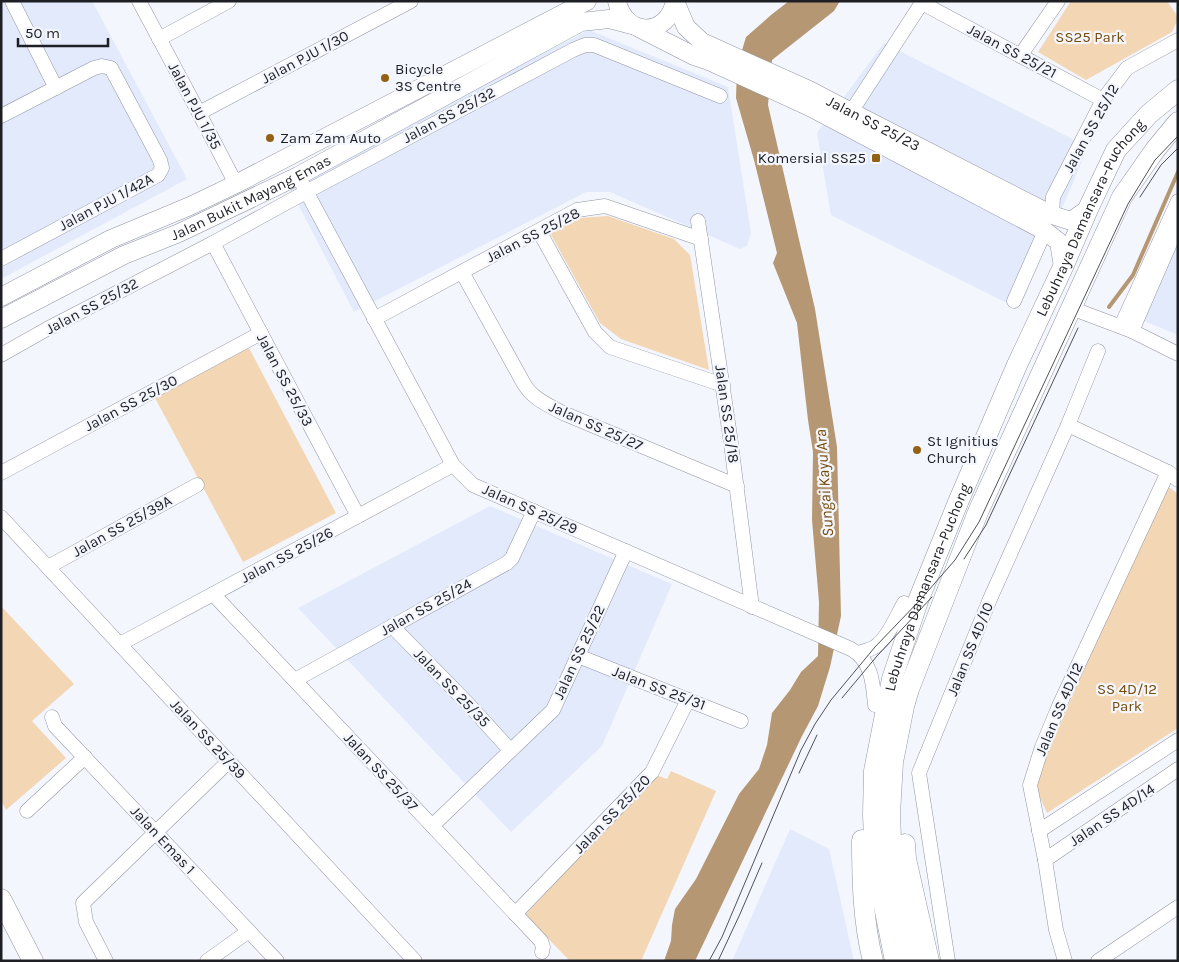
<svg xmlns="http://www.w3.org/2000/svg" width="1179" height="962" viewBox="0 0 1179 962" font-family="Karla,sans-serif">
	<rect width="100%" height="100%" fill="#f4f6fd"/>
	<!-- built -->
	<g fill="#e3eafc">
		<polygon points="1,1 92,1 187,179 1,279"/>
		<polygon points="589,30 728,87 751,233 747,246 740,249 610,192 586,192 354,312 288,185"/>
		<polygon points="884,43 1088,147 1019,309 831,215 817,133"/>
		<polygon points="1178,214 1178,335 1132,316"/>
		<polygon points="490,506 672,584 602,746 511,832 298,608"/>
		<polygon points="790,829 829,849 854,961 732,961"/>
	</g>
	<!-- green -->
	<g fill="#f3d6b4">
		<polygon points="1071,1 1167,1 1178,17 1178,19 1172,32 1086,80 1038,52"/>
		<polygon points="608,216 674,239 690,255 709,370 621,339 600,323 550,233 579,218"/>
		<polygon points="249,348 336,513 243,562 155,398"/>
		<polygon points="1165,484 1178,494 1178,728 1047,813 1034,784"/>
		<polygon points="1,606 74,684 32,721 66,758 6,810 1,800"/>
		<polygon points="671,771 716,791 641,961 570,961 525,915 656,775 667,779"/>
	</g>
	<!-- water -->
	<polygon fill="#b69773" points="789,1 840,1 834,11 772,60 768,105 815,309 837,447 841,616 830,667 818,706 802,736 695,961 664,961 671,941 672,925 675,909 696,879 739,794 759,769 767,745 772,713 790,690 801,672 818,656 819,602 812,520 813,452 808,420 797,323 773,263 777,253 754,160 736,98 737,67 746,37 771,15"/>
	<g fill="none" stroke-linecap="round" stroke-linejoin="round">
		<!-- stream -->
		<polyline stroke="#b69773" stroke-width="4" points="1109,307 1133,275 1178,172"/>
		<defs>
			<g id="minor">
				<polyline points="12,1 56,88"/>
				<polyline points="139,1 199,113 236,184"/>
				<polyline points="922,3 1103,100"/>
				<polyline points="159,39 229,1"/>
				<polyline points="1020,56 1058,1"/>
				<polyline points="851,112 923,1"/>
				<polyline points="199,113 411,1"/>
				<polyline points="1,116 94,68 102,66 111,68 160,160 162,168 158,175 1,259"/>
				<path d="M 298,176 L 453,465 L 473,485 L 851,649 C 872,661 873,683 875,705"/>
				<polyline points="1052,215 1053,197 1103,100 1127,68 1178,40"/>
				<polyline points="698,221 730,436 752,607"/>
				<polyline points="539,231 595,332 610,347 723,385"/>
				<polyline points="213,243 358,516"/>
				<path d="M 462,272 L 524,384 C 533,399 548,405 563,413 L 737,486"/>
				<polyline points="1014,301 1045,231"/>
				<polyline points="1071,308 1132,331 1178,354"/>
				<polyline points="374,319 577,210 605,206 701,239"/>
				<polyline points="1121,326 1178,201"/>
				<polyline points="1132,331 1178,225"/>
				<polyline points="1,355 47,329 213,243 306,192 573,50 585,45 594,45 720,96"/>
				<polyline points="1068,425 1168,472 1178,480"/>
				<polyline points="1,473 261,333"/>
				<polyline points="1,517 415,961"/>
				<polyline points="48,567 197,485"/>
				<polyline points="213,594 541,941 543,947 542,952"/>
				<polyline points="392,626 471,707 510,750"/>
				<polyline points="120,644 453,465"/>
				<path d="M 858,653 C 864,651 871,650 876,646 C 888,638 897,615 904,603"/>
				<polyline points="578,656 741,721"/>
				<polyline points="295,680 507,563 512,558 534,511"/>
				<polyline points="52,717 55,726 277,961"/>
				<polyline points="27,811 85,757"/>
				<polyline points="432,826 553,710 626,551"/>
				<polyline points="1039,831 1178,740"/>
				<polyline points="1045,860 1178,769"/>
				<polyline points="515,914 652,772 688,700"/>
				<polyline points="106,961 86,922 83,903 229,761"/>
				<polyline points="207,961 249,931"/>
				<polyline points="948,961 919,773 990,599 1068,425 1098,351"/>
				<polyline points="1065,961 1056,930 1045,860 1030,785 1042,747 1059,706 1168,472"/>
				<polyline points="1098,961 1178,907"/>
			</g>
			<g id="major">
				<path d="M 617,1 C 625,38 668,37 675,1"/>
				<path id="s1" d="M 675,1 L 686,27 L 702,42 L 809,90 L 851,112 L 1052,215 L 1071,221 L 1088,209"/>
				<polyline points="639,28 694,56 709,61 810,107 1045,231 1059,242 1063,267"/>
				<polyline points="1,297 111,239 190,206 236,184 587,1"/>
				<path id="s2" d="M 1,319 L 124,255 L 179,233 L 298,176 L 581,22 L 609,19 L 632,25"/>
			</g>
			<g id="highway">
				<path d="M 862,840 C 862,880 863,922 873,961"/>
				<polyline points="905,844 906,859 929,961"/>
				<polyline points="1,899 33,961"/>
				<path id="s3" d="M 895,961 L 875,861 L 873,815 L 874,771 L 892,679 L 918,601 L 959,500 L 1017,365 L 1063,267 L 1088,209 L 1116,150 L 1149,114 L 1178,90"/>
				<polyline points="912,961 892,863 890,814 893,762 904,706 909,689 978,512 1122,197 1155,150 1178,122"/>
			</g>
		</defs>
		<!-- minor casing -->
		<use href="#minor" stroke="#9196a4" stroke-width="15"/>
		<!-- major casing -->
		<use href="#major" stroke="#9196a4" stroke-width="19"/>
		<!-- highway casing -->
		<use href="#highway" stroke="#9196a4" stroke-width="21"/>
		<!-- minor -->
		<use href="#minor" stroke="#fff" stroke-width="14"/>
		<!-- major -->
		<use href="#major" stroke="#fff" stroke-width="18"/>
		<!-- highway -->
		<use href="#highway" stroke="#fff" stroke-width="20"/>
		<!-- tram -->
		<g stroke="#505258" stroke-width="1">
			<polyline points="1140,197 1161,165 1178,148"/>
			<polyline points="964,559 986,525 1078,328"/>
			<polyline points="842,698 877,656 932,597"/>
			<polyline points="799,773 817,735"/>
			<polyline points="709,961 722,937 801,750 815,724 831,700 875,647 921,599 955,560 979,522 1128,204 1155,160 1178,136"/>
			<polyline points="718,961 740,914 762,863"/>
		</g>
	</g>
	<!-- markers -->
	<g fill="#936113" stroke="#f4f6fd" stroke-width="2">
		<circle cx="385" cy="78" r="5"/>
		<circle cx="270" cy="138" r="5"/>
		<rect x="871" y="153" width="10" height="10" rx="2.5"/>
		<circle cx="917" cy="450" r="5"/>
	</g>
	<g text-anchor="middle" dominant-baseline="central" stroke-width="4.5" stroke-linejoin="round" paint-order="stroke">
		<!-- park labels -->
		<g font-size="15" fill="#754c0b" stroke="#f4f6fd">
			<text x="1090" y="37">SS25 Park</text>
			<text x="1127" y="689">SS 4D/12<tspan x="1127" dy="17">Park</tspan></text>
		</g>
		<!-- street labels -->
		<g font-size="15" fill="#1e1f25" stroke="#f4f6fd">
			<text transform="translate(1012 51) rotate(28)">Jalan SS 25/21</text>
			<text transform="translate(305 57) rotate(-28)">Jalan PJU 1/30</text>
			<text transform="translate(195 106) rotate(62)">Jalan PJU 1/35</text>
			<text transform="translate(449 115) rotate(-28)">Jalan SS 25/32</text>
			<text stroke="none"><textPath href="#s1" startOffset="240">Jalan SS 25/23</textPath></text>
			<text transform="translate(1091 128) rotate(-61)">Jalan SS 25/12</text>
			<text stroke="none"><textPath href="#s2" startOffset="278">Jalan Bukit Mayang Emas</textPath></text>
			<text transform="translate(106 202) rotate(-28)">Jalan PJU 1/42A</text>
			<text stroke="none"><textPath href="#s3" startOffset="789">Lebuhraya Damansara–Puchong</textPath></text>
			<text transform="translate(533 235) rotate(-27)">Jalan SS 25/28</text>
			<text transform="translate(92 306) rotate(-28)">Jalan SS 25/32</text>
			<text transform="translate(285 380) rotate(62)">Jalan SS 25/33</text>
			<text transform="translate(131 403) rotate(-28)">Jalan SS 25/30</text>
			<text transform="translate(727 414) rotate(82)">Jalan SS 25/18</text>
			<text transform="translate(596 426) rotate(24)">Jalan SS 25/27</text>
			<text transform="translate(530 509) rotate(24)">Jalan SS 25/29</text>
			<text transform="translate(122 526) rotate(-29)">Jalan SS 25/39A</text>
			<text transform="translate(287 555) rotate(-28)">Jalan SS 25/26</text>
			<text stroke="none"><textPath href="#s3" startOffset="384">Lebuhraya Damansara–Puchong</textPath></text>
			<text transform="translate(426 607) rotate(-29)">Jalan SS 25/24</text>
			<text transform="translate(970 649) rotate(-68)">Jalan SS 4D/10</text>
			<text transform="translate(579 652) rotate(-65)">Jalan SS 25/22</text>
			<text transform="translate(452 688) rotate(46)">Jalan SS 25/35</text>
			<text transform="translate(659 688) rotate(21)">Jalan SS 25/31</text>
			<text transform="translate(1059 709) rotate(-67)">Jalan SS 4D/12</text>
			<text transform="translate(208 739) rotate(47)">Jalan SS 25/39</text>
			<text transform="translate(381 772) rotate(47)">Jalan SS 25/37</text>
			<text transform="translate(612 814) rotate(-46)">Jalan SS 25/20</text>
			<text transform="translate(1112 815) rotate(-34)">Jalan SS 4D/14</text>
			<text transform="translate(163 840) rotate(47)">Jalan Emas 1</text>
		</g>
		<!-- poi labels -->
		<g font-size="15" fill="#1e1f25" stroke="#f4f6fd" text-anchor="start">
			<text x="395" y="69">Bicycle<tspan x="395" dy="17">3S Centre</tspan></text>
			<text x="280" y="138">Zam Zam Auto</text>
			<text x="866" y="158" text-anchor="end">Komersial SS25</text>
			<text x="927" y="441">St Ignitius<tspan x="927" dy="17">Church</tspan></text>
		</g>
		<!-- water labels -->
		<g font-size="16" font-style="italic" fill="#774d0d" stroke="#f4f6fd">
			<text transform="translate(824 483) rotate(-94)">Sungai Kayu Ara</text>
		</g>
	</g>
	<!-- border -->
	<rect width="1179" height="962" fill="none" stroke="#1e1f25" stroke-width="5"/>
	<!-- scale -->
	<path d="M18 38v8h90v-8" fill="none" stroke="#1e1f25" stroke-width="2.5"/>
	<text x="25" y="38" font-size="15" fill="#1e1f25" stroke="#f4f6fd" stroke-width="4" paint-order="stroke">50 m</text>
</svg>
